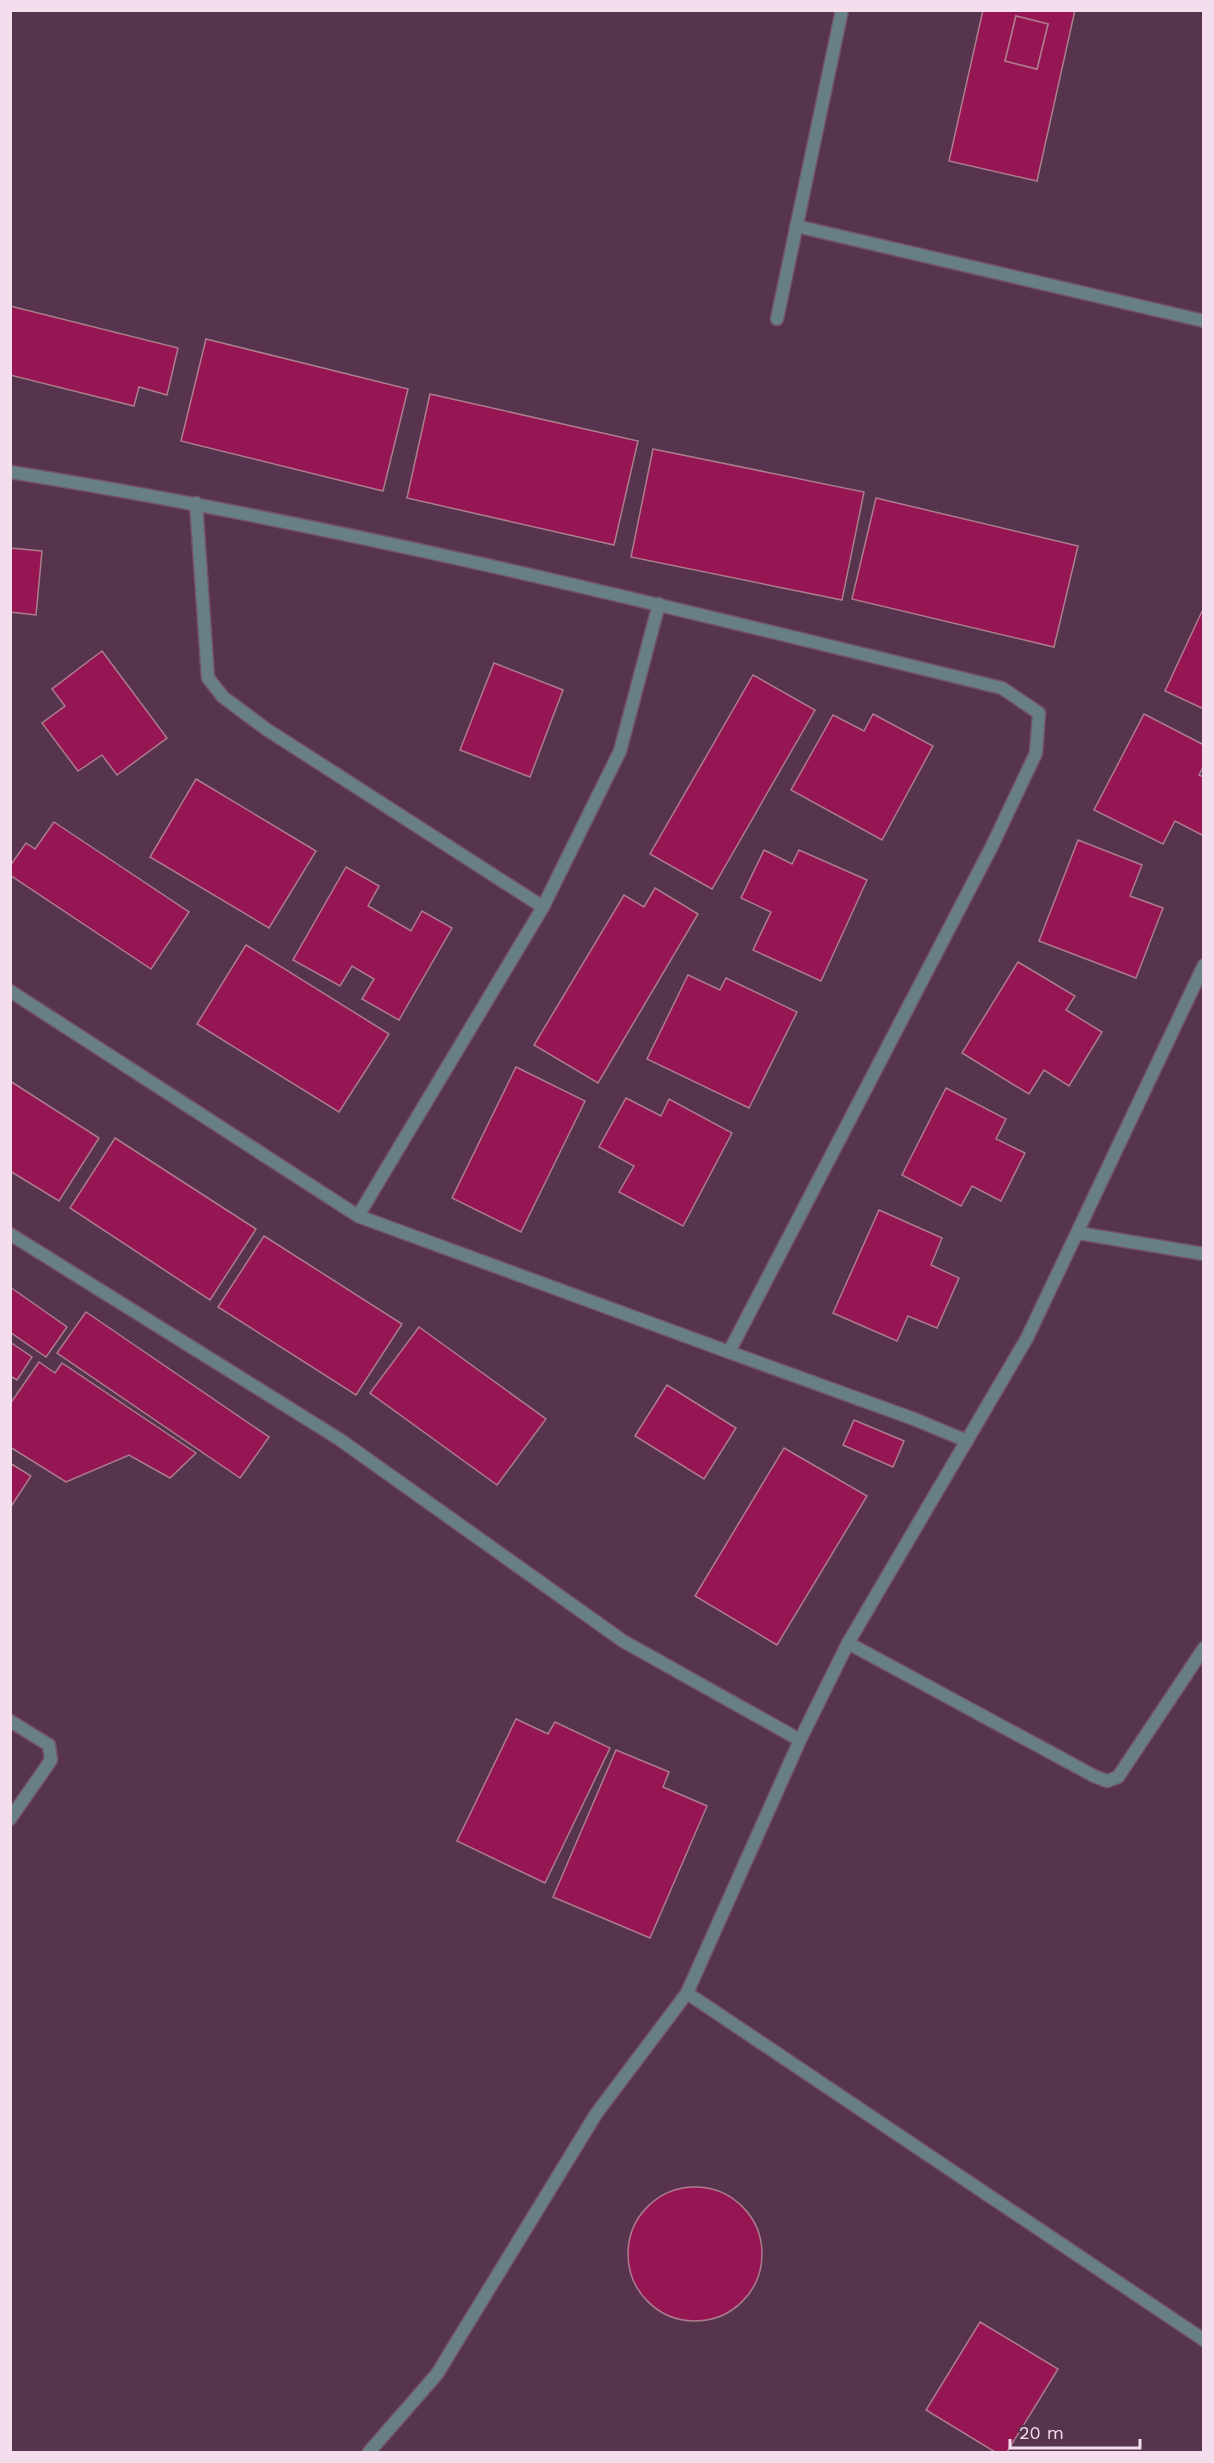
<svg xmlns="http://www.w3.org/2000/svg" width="1214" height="2463" viewBox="0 0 1214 2463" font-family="'Work Sans',sans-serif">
	<rect width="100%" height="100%" fill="#57344d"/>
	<!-- building -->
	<g fill="#961553" stroke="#ac7c8c" stroke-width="1.5" fill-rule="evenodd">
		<path d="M 983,10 L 1075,10 L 1037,181 L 949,161 ZM 1016,16 L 1048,24 L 1037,69 L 1005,61 Z"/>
		<polygon points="1016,16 1048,24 1037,69 1005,61"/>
		<polygon points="10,306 178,348 167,395 139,387 134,406 10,375"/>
		<polygon points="206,339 408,389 383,491 181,441"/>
		<polygon points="430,394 638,441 614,545 407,498"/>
		<polygon points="653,449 864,492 842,600 631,557"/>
		<polygon points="876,498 1078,546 1054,647 852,599"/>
		<polygon points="10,548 42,551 36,615 10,612"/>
		<polygon points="1204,607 1204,709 1165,691"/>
		<polygon points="102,651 167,738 117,775 102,755 78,771 42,723 65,706 52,689"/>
		<polygon points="494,663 563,690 530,777 460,750"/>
		<polygon points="753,675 815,710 712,889 650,854"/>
		<polygon points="873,714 933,746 882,840 791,790 833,715 864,731"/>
		<polygon points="1144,714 1204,745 1204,765 1199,775 1204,777 1204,836 1175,821 1163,844 1094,810"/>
		<polygon points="196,779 316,851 269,928 150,857"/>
		<polygon points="54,822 189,912 151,969 10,875 10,866 26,843 35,849"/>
		<polygon points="1078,840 1142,865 1130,896 1163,908 1136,978 1039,941"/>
		<polygon points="764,850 792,864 799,850 867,880 821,981 753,950 771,912 741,898"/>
		<polygon points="346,867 379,886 368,906 411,931 422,911 452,928 399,1020 362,999 374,979 352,966 340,986 293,960"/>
		<polygon points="655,888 698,914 598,1083 534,1045 624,895 644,907"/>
		<polygon points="246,945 389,1034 339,1112 197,1024"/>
		<polygon points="1018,962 1075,996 1066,1010 1102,1032 1069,1086 1044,1070 1029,1094 962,1053"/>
		<polygon points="688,975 720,990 726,978 797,1012 749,1108 647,1059"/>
		<polygon points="516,1067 585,1101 521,1232 452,1198"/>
		<polygon points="10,1081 99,1138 59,1201 10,1171"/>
		<polygon points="946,1088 1006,1119 996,1139 1025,1153 1001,1201 972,1186 961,1206 902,1175"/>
		<polygon points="626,1098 661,1116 669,1099 732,1133 683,1226 619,1192 634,1166 599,1147"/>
		<polygon points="115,1138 256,1229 210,1300 70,1208"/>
		<polygon points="879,1210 942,1238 931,1265 959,1278 937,1328 908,1316 897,1341 833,1313"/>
		<polygon points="264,1236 402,1324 356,1395 218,1307"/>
		<polygon points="10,1287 67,1327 46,1357 10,1332"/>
		<polygon points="86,1312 269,1437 240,1478 57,1353"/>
		<polygon points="419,1327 546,1419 497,1485 370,1393"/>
		<polygon points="10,1342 32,1357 17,1380 10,1376"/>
		<polygon points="39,1362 55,1373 62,1363 196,1453 170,1478 129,1455 66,1482 10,1447 10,1404"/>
		<polygon points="667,1385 736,1428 704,1479 635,1436"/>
		<polygon points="854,1420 904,1441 893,1467 843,1445"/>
		<polygon points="784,1448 867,1496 777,1645 695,1596"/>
		<polygon points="10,1463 31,1476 10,1508"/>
		<polygon points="516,1719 548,1734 555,1722 610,1748 545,1883 457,1841"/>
		<polygon points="616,1750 669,1772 663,1787 707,1806 650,1938 553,1897"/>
		<circle cx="695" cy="2254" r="67"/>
		<polygon points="980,2322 1058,2369 1007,2452 995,2452 926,2410"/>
	</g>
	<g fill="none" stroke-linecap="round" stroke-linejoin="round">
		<defs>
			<g id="service">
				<polyline points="796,226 1204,321"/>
				<polyline points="777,319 842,10"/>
				<polyline points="10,1721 49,1745 51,1760 10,1819"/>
			</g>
			<g id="minor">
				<path d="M 10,472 C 344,525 674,608 1002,688 L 1039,713 L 1036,753 L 992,846 L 729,1352 L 914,1419 L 967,1441"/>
				<polyline points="196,503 208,678 223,697 266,729 543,907"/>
				<polyline points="10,991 358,1216 729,1352"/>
				<polyline points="358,1216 543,907 620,751 659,604"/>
				<polyline points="1078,1233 1204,1254"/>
				<polyline points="10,1234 339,1439 623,1641 800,1740"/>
				<polyline points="848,1643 1094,1776 1107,1781 1118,1777 1204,1648"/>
				<polyline points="687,1993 1204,2340"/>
				<polyline points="369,2452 437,2374 596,2114 687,1993 800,1740 848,1643 1027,1338 1204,965"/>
			</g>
		</defs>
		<!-- service casing -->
		<use href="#service" stroke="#73536a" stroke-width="15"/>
		<!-- minor casing -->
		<use href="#minor" stroke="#73536a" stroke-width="15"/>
		<!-- service -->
		<use href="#service" stroke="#687f86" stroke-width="12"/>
		<!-- minor -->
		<use href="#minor" stroke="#687f86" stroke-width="12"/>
	</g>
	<!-- border -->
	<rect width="1214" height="2463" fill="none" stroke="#f4deed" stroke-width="24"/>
	<!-- scale -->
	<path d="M1010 2439v9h130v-9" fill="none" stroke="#f4deed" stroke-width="3"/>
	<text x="1019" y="2439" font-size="18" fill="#f4deed" stroke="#57344d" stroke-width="4.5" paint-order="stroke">20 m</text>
</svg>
